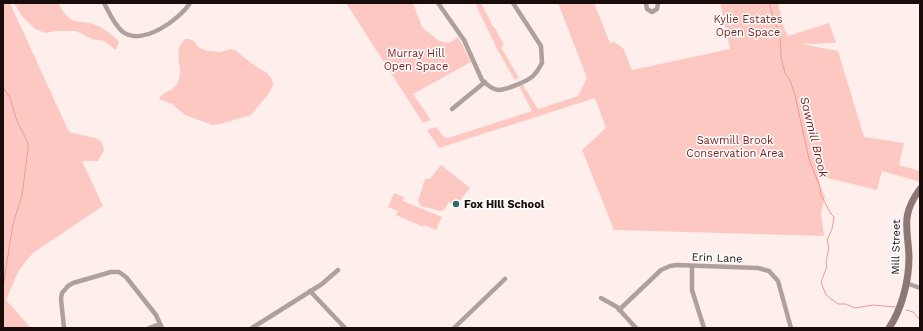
<svg xmlns="http://www.w3.org/2000/svg" width="923" height="331" viewBox="0 0 923 331" font-family="'Work Sans',sans-serif">
	<rect width="100%" height="100%" fill="#feefed"/>
	<!-- green -->
	<g fill="#fec8c2">
		<polygon points="3,3 10,3 69,132 95,138 102,142 104,150 98,161 82,161 103,206 33,253 19,270 6,300 31,328 3,328"/>
		<path d="M 14,3 L 59,3 C 60,7 61,8 63,11 C 73,25 79,20 93,24 C 103,27 113,35 119,42 L 116,49 L 114,49 L 104,41 L 92,39 L 76,31 L 56,31 L 46,33 L 35,29 L 22,16 Z"/>
		<polygon points="346,3 413,3 422,27 439,41 449,43 458,37 471,62 413,94 431,120 423,123"/>
		<polygon points="475,3 481,3 494,28 495,28 504,45 501,47 519,78 515,80 497,49"/>
		<polygon points="558,3 594,3 610,43 614,42 623,48 632,70 730,49 720,3 778,3 784,28 788,36 829,23 836,43 802,44 838,51 864,137 904,143 899,165 920,171 920,182 882,171 877,190 819,176 820,187 825,196 821,213 824,236 614,230 582,150 606,128 595,98 439,148 427,130 436,127 444,137 448,138 532,111 519,86 523,85 538,109 578,96 587,78"/>
		<path d="M 185,39 L 189,39 L 194,41 L 198,47 L 204,50 L 220,52 L 230,49 L 235,50 L 251,63 L 267,73 L 272,79 L 273,84 L 270,92 L 251,115 L 220,124 L 212,125 L 185,115 L 172,104 L 159,99 C 164,90 175,92 179,79 C 183,65 172,51 185,39 Z"/>
		<polygon points="441,165 470,188 455,207 449,202 444,210 440,211 421,206 418,201 425,179 430,179"/>
		<polygon points="394,193 404,197 403,201 442,217 436,230 424,225 423,227 396,215 398,211 388,207"/>
	</g>
	<g fill="none" stroke-linecap="round" stroke-linejoin="round">
		<!-- stream -->
		<g stroke="#ef9990" stroke-width="1">
			<polyline points="769,3 775,23 780,33 781,57 785,73 790,80 795,95 809,159 820,187 821,195 831,214 834,217 832,229 827,240 829,248 826,262 827,266 821,282 826,295 838,304 846,304 855,308 873,305 895,307"/>
			<polyline points="3,87 10,98 17,121 28,143 28,149 22,195 13,224 3,287"/>
			<polyline points="906,310 913,312 920,320"/>
		</g>
		<!-- street -->
		<g stroke="#af9f9d" stroke-width="4.5">
			<path d="M 104,3 C 109,12 114,25 123,32 C 143,46 179,20 190,3"/>
			<path d="M 438,3 L 464,40 L 482,80 C 486,84 492,89 498,90 C 506,90 528,81 533,76 C 537,72 540,67 542,63 L 541,46 L 513,3"/>
			<polyline points="646,3 647,9 652,12 657,9 658,3"/>
			<polyline points="452,109 485,82"/>
			<polyline points="692,266 692,290 704,328"/>
			<polyline points="906,283 920,288"/>
			<polyline points="310,291 345,328"/>
			<polyline points="601,298 617,307 636,328"/>
			<polyline points="619,310 661,270 670,266 677,265 758,268 769,271 778,281 791,328"/>
			<polyline points="64,328 61,299 62,293 68,286 73,283 111,272 119,272 126,277 156,315 162,328"/>
			<polyline points="149,328 160,324"/>
			<polyline points="252,328 322,284 338,270"/>
			<polyline points="454,328 505,279"/>
		</g>
		<!-- secondary -->
		<path stroke="#8d7774" stroke-width="7" d="M 889,328 C 902,309 909,280 909,257 C 908,228 900,216 920,189"/>
	</g>
	<!-- markers -->
	<circle fill="#2b6e5f" stroke="#fff" stroke-width="1.5" cx="456" cy="204" r="4"/>
	<g text-anchor="middle" dominant-baseline="central" stroke-width="3" stroke-linejoin="round" paint-order="stroke">
		<!-- park labels -->
		<g font-size="11" fill="#7f1c1c" stroke="#fff">
			<text x="748" y="19">Kylie Estates<tspan x="748" dy="13">Open Space</tspan></text>
			<text x="416" y="53">Murray Hill<tspan x="416" dy="13">Open Space</tspan></text>
			<text x="735" y="140">Sawmill Brook<tspan x="735" dy="13">Conservation Area</tspan></text>
		</g>
		<!-- poi labels -->
		<g font-size="11" font-weight="bold" fill="#190d0c" stroke="#fff" text-anchor="start">
			<text x="464" y="204">Fox Hill School</text>
		</g>
		<!-- street labels -->
		<g font-size="11" fill="#190d0c" stroke="#fff">
			<text transform="translate(896 247) rotate(-89)">Mill Street</text>
			<text transform="translate(717 258) rotate(2)">Erin Lane</text>
		</g>
		<!-- water labels -->
		<g font-size="12" font-style="italic" fill="#7d1a1a" stroke="#fff">
			<text transform="translate(814 137) rotate(76)">Sawmill Brook</text>
		</g>
	</g>
	<!-- border -->
	<rect width="923" height="331" fill="none" stroke="#190d0c" stroke-width="8"/>
</svg>
